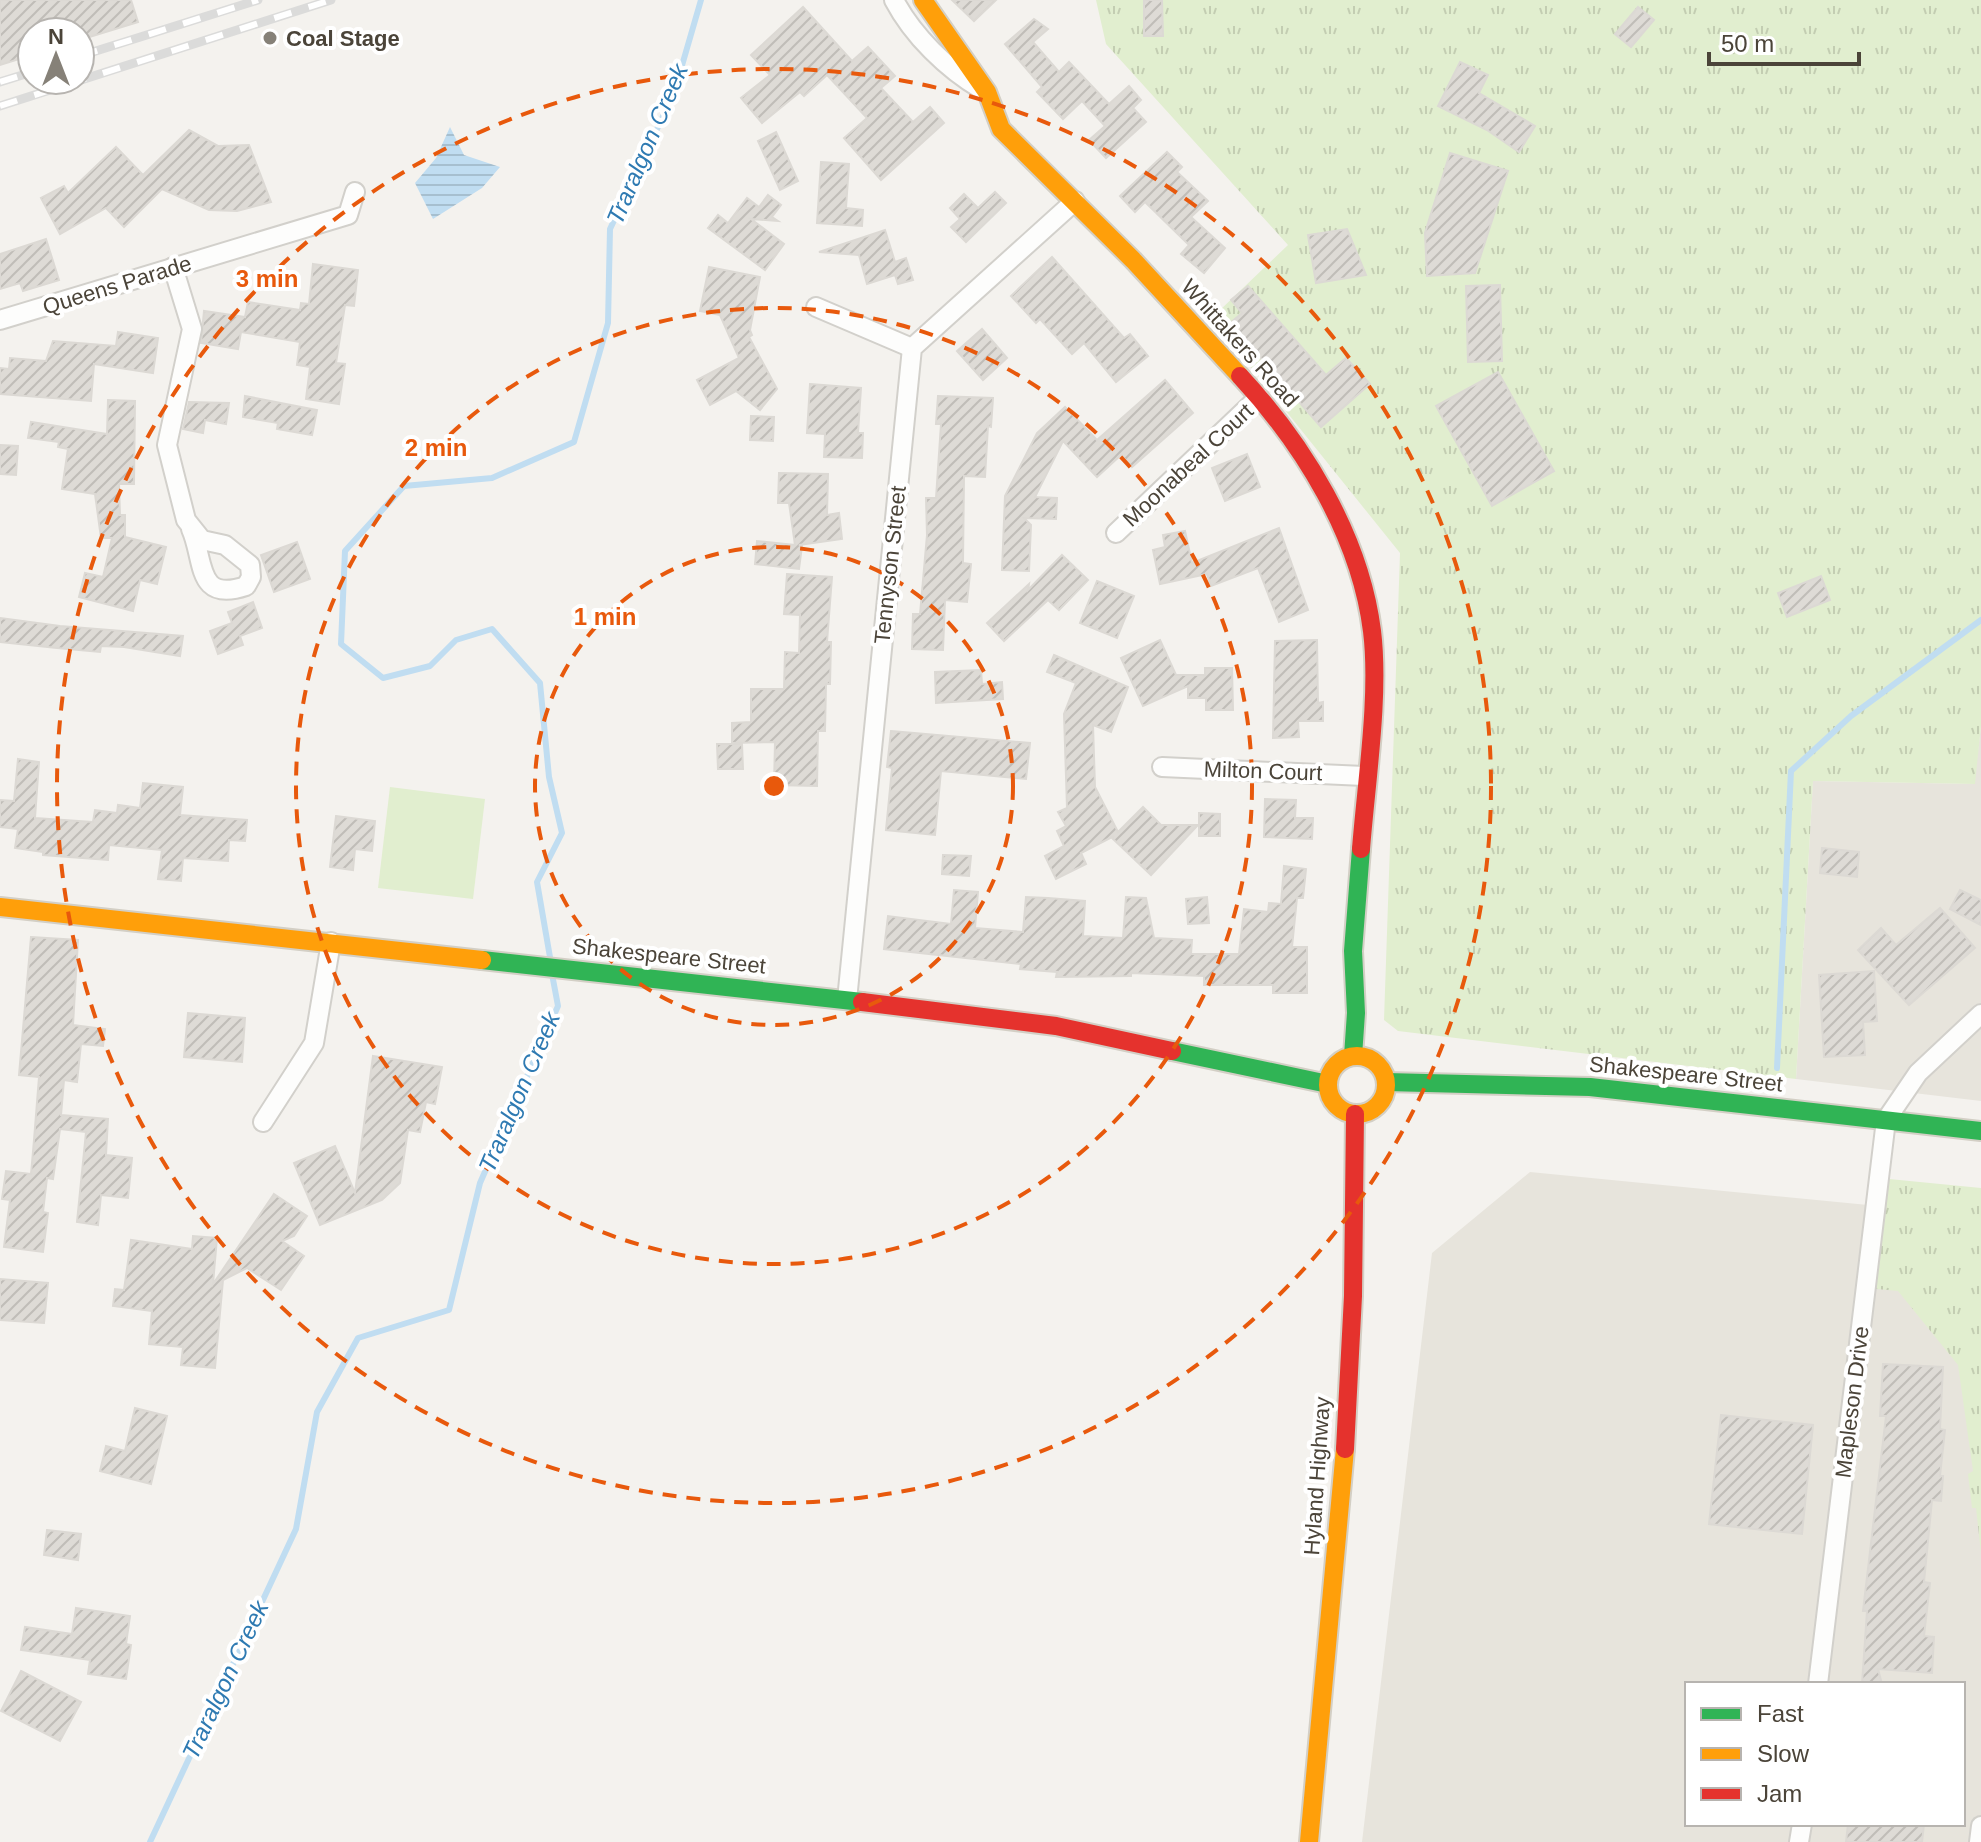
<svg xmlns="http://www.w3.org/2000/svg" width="1981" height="1842" viewBox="0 0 1981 1842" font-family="Helvetica,sans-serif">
	<defs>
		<pattern id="park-tufts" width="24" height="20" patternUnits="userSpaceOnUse" patternTransform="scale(2)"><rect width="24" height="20" fill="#e1eecf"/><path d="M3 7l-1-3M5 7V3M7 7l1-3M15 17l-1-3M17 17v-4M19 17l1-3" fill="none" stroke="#c3cdb2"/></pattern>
		<pattern id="water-rules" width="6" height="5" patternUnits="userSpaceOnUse" patternTransform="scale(2)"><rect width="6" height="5" fill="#c0ddf1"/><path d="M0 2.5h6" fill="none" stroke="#a6bfcf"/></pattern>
		<pattern id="building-hatch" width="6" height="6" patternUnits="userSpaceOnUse" patternTransform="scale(2)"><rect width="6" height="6" fill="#dedbd6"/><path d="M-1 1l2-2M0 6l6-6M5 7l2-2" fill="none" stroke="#c0bdb8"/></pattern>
	</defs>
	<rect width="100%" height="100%" fill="#f4f2ee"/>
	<!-- residential -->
	<g fill="#e7e4dc" fill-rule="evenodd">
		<polygon points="1981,726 1981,1101 1796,1079 1813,781 1974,784"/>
		<path d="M 1530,1172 L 1981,1216 L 1981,1842 L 1362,1842 L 1432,1253 ZM 1687,1684 L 1963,1684 L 1963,1824 L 1687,1824 Z"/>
	</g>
	<!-- green -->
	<polygon fill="#e1eecf" points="390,787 485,799 473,899 378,888"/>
	<!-- park -->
	<g fill="url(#park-tufts)">
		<polygon points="1096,0 1981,0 1981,726 1975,784 1813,781 1796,1079 1398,1031 1384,1020 1400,553 1207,313 1219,311 1288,245 1106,44"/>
		<polygon points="1879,1178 1981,1188 1981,1553 1976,1508 1972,1508 1968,1474 1973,1471 1958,1365 1898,1291 1866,1288"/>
	</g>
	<!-- water -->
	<polygon fill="url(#water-rules)" points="450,127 464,155 500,167 482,188 433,219 415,183 436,158"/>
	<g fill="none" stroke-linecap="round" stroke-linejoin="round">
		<!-- stream -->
		<g stroke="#c0ddf1" stroke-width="6">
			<polyline points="551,963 537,882 562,833 549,777 540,683 492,629 456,640 430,666 383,678 341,644 345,551 404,486 492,478 574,442 608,323 610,229 674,93 701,0"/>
			<polyline points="1777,1068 1791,771 1851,716 1981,620"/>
			<polyline points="150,1842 296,1529 317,1412 358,1338 449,1310 480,1183 558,1006 552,974"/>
		</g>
	</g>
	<!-- building -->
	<g fill="url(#building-hatch)" stroke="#dcd9d4" stroke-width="2">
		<polygon points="0,0 131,0 138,22 80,40 80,32 32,32 32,55 0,65"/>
		<polygon points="952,0 996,0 974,21"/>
		<polygon points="1144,0 1162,0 1163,36 1144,36"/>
		<polygon points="803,7 852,61 868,47 895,76 881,88 913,122 930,107 944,123 881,180 844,138 867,118 827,75 804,96 800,92 762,123 741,98 770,75 751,55"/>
		<polygon points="1638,7 1654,20 1631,47 1615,34"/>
		<polygon points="1034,19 1048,29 1033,42 1059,72 1069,62 1109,104 1129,86 1141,100 1133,108 1146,122 1106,158 1089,140 1105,126 1082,101 1063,119 1037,92 1042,87 1005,44"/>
		<polygon points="1460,62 1488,75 1479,93 1535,126 1519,152 1487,130 1438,106"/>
		<polygon points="189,130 218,146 249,145 271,202 237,211 209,210 162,189 124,227 106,208 60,234 41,198 64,186 68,193 116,147 143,175"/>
		<polygon points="776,132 798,181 780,190 758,141"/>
		<polygon points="1167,152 1182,167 1177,172 1208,201 1191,217 1225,248 1204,273 1181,254 1189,245 1145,202 1135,212 1120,196"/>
		<polygon points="1450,153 1508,171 1475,273 1427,276 1425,233"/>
		<polygon points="821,162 849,164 846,208 863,210 862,226 817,223"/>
		<polygon points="995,192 1006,203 966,242 951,227 960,219 950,208 964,194 978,208"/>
		<polygon points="768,195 781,205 772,217 778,221 751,219 784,244 765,270 708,228 718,215 728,223 747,198 759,207"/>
		<polygon points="1347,229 1366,275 1316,283 1308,235"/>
		<polygon points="885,230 895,262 906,258 913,280 898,284 895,275 867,284 859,255 819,252"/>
		<polygon points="46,239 59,280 23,291 20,283 0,289 0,254"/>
		<polygon points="1052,257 1124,338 1130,334 1148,356 1116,382 1084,343 1072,354 1040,319 1036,323 1011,296"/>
		<polygon points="313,264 358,270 354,306 345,305 336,363 345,364 339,404 306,399 310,367 297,365 300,342 241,332 238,349 201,343 204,311 245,317 248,302 300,310 301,303 309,304"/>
		<polygon points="709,267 760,277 750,330 752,335 749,337 777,389 760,410 736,391 710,405 697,380 739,358 720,315 700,311"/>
		<polygon points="1500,285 1502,361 1468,362 1466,286"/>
		<polygon points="1248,286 1326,375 1346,358 1370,384 1321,427 1230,323 1242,313 1231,300"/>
		<polygon points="982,329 1007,358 983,380 957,351"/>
		<polygon points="118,332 158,338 153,373 94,364 91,401 0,394 0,368 9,369 10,358 46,361 53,341 116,346"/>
		<polygon points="1498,372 1554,471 1492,506 1436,406"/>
		<polygon points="1165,380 1193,413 1132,467 1121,455 1097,477 1063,441 1035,497 1057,498 1056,519 1024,518 1031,525 1029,571 1002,570 1005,496 1037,433 1065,407 1097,440"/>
		<polygon points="810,384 861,388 858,433 863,433 862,458 824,457 825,434 807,433"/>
		<polygon points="245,396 317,410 312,435 277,429 278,423 243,417"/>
		<polygon points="938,396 993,398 991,427 988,426 985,477 964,476 963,563 971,564 967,602 945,600 943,650 912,649 913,614 920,614 927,535 926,498 936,498 941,424 936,424"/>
		<polygon points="108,400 135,401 134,484 119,484 120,515 125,515 125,537 166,547 157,584 140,580 133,611 79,597 85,573 103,577 112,538 101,538 95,494 62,489 68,449 58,447 59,442 28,438 31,422 107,434"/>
		<polygon points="189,402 229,403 226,424 205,420 203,433 183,429"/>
		<polygon points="751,416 774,417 773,441 750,440"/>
		<polygon points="0,445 18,446 16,475 0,474"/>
		<polygon points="1247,454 1260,487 1225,501 1212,468"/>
		<polygon points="779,473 828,474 827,515 839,513 842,539 799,545 802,546 799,569 755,564 757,541 795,545 789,503 778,503"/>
		<polygon points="1279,528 1308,610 1279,622 1258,568 1211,586 1207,574 1160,584 1153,550 1165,547 1163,535 1185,531 1192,563"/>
		<polygon points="297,542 310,579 274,592 261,555"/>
		<polygon points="1062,555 1088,580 1059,610 1048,600 1004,641 987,623 1029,584 1028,590"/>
		<polygon points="787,574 832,577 827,642 831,642 830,684 826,684 825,731 818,731 817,786 774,785 775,742 732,743 732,723 751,722 751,689 784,689 785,652 799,653 800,615 784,614"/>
		<polygon points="1821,576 1830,600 1787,617 1778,593"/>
		<polygon points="1097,581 1134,596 1117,638 1080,623"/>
		<polygon points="253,602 262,628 240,636 243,645 218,654 210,631 232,623 228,612"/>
		<polygon points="0,618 60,626 183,636 180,656 124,647 101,646 100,652 57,648 0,642"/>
		<polygon points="1160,640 1176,675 1205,675 1205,668 1232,668 1233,710 1206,710 1206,698 1188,698 1188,686 1143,706 1121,658"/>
		<polygon points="1317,640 1318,703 1323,702 1323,721 1298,721 1299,737 1273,738 1275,641"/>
		<polygon points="1054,655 1128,687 1111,732 1093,725 1095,787 1118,832 1143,807 1161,825 1198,825 1151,875 1112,838 1114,836 1081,853 1086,864 1056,879 1045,856 1064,846 1057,831 1066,826 1058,812 1067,808 1064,714 1076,683 1047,672"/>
		<polygon points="981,670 982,684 1002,682 1003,699 936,703 935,672"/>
		<polygon points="891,731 1030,743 1026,779 941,771 935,835 886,830 892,768 887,767"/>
		<polygon points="717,744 742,744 743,769 718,769"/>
		<polygon points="18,759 39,762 35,818 93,822 95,810 117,813 118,805 140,808 143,783 183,787 180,815 247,820 245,841 229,840 228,861 183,858 181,881 158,879 162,850 109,845 108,860 43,855 43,852 15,848 18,829 0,827 0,800 14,801"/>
		<polygon points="1265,799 1296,800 1295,818 1313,818 1312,839 1264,837"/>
		<polygon points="1199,813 1220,814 1220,836 1199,836"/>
		<polygon points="336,816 375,821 372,851 355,849 353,870 330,867"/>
		<polygon points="1822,848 1859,852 1857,877 1820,873"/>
		<polygon points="943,855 971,856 969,876 942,874"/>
		<polygon points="1284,866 1306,869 1303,898 1297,898 1292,947 1307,947 1307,993 1273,993 1273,985 1204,985 1204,976 1131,973 1131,976 1056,977 1057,972 1020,969 1021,964 884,949 888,916 951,924 954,890 978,892 975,928 1023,932 1026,897 1048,898 1085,901 1083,936 1123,938 1126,897 1146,898 1154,938 1192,940 1191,954 1239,954 1244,909 1268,912 1269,903 1281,904"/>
		<polygon points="1960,890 1981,900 1981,925 1950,909"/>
		<polygon points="1207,897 1209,923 1188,924 1186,899"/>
		<polygon points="1940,908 1975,948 1909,1005 1858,950 1881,928 1896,945"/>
		<polygon points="31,937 78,940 73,1025 105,1029 103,1046 81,1044 77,1082 64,1080 61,1115 108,1119 106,1155 132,1158 128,1198 101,1195 98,1225 77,1222 86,1132 60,1129 53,1179 47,1178 43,1212 48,1213 43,1252 4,1247 10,1200 2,1199 6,1171 31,1174 34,1140 39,1077 19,1075"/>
		<polygon points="1874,971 1877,1021 1863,1022 1865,1055 1824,1057 1819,975"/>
		<polygon points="188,1013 245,1018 242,1062 184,1057"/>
		<polygon points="373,1056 442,1067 435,1104 426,1102 420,1132 408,1130 400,1183 382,1200 320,1225 294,1163 335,1146 355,1193"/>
		<polygon points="274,1194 307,1216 294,1236 282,1241 304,1256 281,1290 247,1268 223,1280 215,1368 181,1365 183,1347 149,1344 152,1311 113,1306 115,1289 124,1290 131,1240 192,1249 193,1236 217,1238 213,1284"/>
		<polygon points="0,1279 48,1283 44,1323 0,1320"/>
		<polygon points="1883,1364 1943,1367 1940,1429 1945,1430 1940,1476 1943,1476 1941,1501 1932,1500 1924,1582 1930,1583 1924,1636 1934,1637 1932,1673 1878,1669 1882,1684 1862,1684 1867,1611 1863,1611 1886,1416 1880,1416"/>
		<polygon points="135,1408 167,1416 151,1484 100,1471 106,1446 125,1451"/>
		<polygon points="1721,1415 1813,1425 1802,1534 1709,1524"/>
		<polygon points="47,1530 81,1534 78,1560 44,1555"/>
		<polygon points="76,1608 130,1616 126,1644 131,1645 126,1679 88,1674 90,1660 21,1650 25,1627 72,1634"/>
		<polygon points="21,1671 81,1702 60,1741 1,1711"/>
		<polygon points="1848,1824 1924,1824 1922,1842 1846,1842"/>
	</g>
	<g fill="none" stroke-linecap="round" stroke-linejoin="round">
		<defs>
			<g id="street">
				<path d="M 894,0 C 913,36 947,69 981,89"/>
				<path d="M 173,267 L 192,329 L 167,445 L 186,520 L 202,540 L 225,545 L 250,565 L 251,577 L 246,586 C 195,603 205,560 191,529"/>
				<polyline points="816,307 912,348"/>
				<polyline points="0,320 348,215 355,192"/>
				<polyline points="1116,533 1259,397"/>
				<polyline points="1162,767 1364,776"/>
				<polyline points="847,1000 912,348 1075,201"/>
				<polyline points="263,1122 314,1043 331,942"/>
				<polyline points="1818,1684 1886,1120 1918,1073 1981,1014"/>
				<polyline points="1799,1842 1802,1824"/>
				<polyline points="1979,1842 1981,1826"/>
			</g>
			<g id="fast">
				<polyline points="482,960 862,1002"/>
				<polyline points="1172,1051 1328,1084"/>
				<polyline points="1353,1056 1356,1013 1353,951 1361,849"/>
				<polyline points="1386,1082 1590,1087 1981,1131"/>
			</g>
			<g id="slow">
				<polyline points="923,0 987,92 1001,129 1133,260 1240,376"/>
				<polyline points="0,907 482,960"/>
				<circle cx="1357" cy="1085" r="29"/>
				<polyline points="1309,1842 1345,1449"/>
			</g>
			<g id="jam">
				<path d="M 1240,376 C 1304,445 1360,536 1372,631 C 1380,695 1366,784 1361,849"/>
				<polyline points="862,1002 1056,1026 1172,1051"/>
				<polyline points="1345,1449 1353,1296 1355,1114"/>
			</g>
		</defs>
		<!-- street casing -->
		<use href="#street" stroke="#d2d0cb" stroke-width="22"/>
		<!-- fast casing -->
		<use href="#fast" stroke="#d3cfc5" stroke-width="22"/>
		<!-- slow casing -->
		<use href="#slow" stroke="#d3cfc5" stroke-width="22"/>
		<!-- jam casing -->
		<use href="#jam" stroke="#d3cfc5" stroke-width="22"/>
		<!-- street -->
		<use href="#street" stroke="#fdfdfc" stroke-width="18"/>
		<!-- fast -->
		<use href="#fast" stroke="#30b455" stroke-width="18"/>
		<!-- slow -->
		<use href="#slow" stroke="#ff9f0a" stroke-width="18"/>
		<!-- jam -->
		<use href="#jam" stroke="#e5322d" stroke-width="18"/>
		<defs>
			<g id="rail">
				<polyline points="80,56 258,0"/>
				<polyline points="0,82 32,72"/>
				<polyline points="0,106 331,0"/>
			</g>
		</defs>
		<!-- rail casing -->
		<use href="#rail" stroke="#dbdbda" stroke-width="9"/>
		<!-- rail -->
		<use href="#rail" stroke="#fff" stroke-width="6" stroke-dasharray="18" stroke-linecap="butt"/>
	</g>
	<!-- distance rings -->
	<g fill="none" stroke="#e8590c" stroke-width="4" stroke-dasharray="14 10">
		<circle cx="774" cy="786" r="239"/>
		<circle cx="774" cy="786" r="478"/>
		<circle cx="774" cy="786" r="717"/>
	</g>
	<!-- markers -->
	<circle fill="#868178" stroke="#fff" stroke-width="3" cx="270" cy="38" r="8"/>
	<g text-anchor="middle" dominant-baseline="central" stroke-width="8" stroke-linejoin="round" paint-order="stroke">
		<!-- poi labels -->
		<g font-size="22" font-weight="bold" fill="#4b4439" stroke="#fff" text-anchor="start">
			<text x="286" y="38">Coal Stage</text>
		</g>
		<!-- street labels -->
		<g font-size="22" fill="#4b4439" stroke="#fff">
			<text transform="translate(117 285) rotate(-17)">Queens Parade</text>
			<text transform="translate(1240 343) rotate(48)">Whittakers Road</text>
			<text transform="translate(1188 465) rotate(-43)">Moonabeal Court</text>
			<text transform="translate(890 565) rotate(-84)">Tennyson Street</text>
			<text transform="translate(1263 771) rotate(2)">Milton Court</text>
			<text transform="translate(669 956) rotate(6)">Shakespeare Street</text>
			<text transform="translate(1686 1074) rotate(6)">Shakespeare Street</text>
			<text transform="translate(1852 1402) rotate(-83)">Mapleson Drive</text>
			<text transform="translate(1317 1476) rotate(-86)">Hyland Highway</text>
		</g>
		<!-- water labels -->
		<g font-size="24" font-style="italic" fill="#2e7ab2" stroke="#fff">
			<text transform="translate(647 144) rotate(-67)">Traralgon Creek</text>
			<text transform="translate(519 1092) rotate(-67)">Traralgon Creek</text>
			<text transform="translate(225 1680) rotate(-65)">Traralgon Creek</text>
		</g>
	</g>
	<circle cx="774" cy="786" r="12" fill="#e8590c" stroke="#fff" stroke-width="4"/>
	<g font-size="24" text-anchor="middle" font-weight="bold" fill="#e8590c" stroke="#fff" stroke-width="8" stroke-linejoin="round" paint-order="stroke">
		<text x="267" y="287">3 min</text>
		<text x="436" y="456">2 min</text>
		<text x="605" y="625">1 min</text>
	</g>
	<!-- legend -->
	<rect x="1685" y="1682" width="280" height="144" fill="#ffffff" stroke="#b7b4b0" stroke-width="2"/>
	<rect x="1701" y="1708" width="40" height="12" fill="#30b455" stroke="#b7b4b0" stroke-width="2"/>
	<text x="1757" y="1722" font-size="24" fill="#4b4439">Fast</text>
	<rect x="1701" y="1748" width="40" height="12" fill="#ff9f0a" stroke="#b7b4b0" stroke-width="2"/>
	<text x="1757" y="1762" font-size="24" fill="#4b4439">Slow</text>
	<rect x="1701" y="1788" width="40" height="12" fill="#e5322d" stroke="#b7b4b0" stroke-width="2"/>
	<text x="1757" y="1802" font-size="24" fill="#4b4439">Jam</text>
	<!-- north arrow -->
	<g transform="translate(56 56)"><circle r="38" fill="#ffffff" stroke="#b7b4b0" stroke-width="2"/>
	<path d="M0-6L14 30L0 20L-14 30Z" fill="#868178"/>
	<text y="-12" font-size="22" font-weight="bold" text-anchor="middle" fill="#4b4439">N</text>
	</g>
	<!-- scale -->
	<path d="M1709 52v12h150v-12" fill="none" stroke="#4b4439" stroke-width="4"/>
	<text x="1721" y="52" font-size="24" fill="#4b4439" stroke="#ffffff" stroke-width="6" paint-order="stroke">50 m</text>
</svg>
